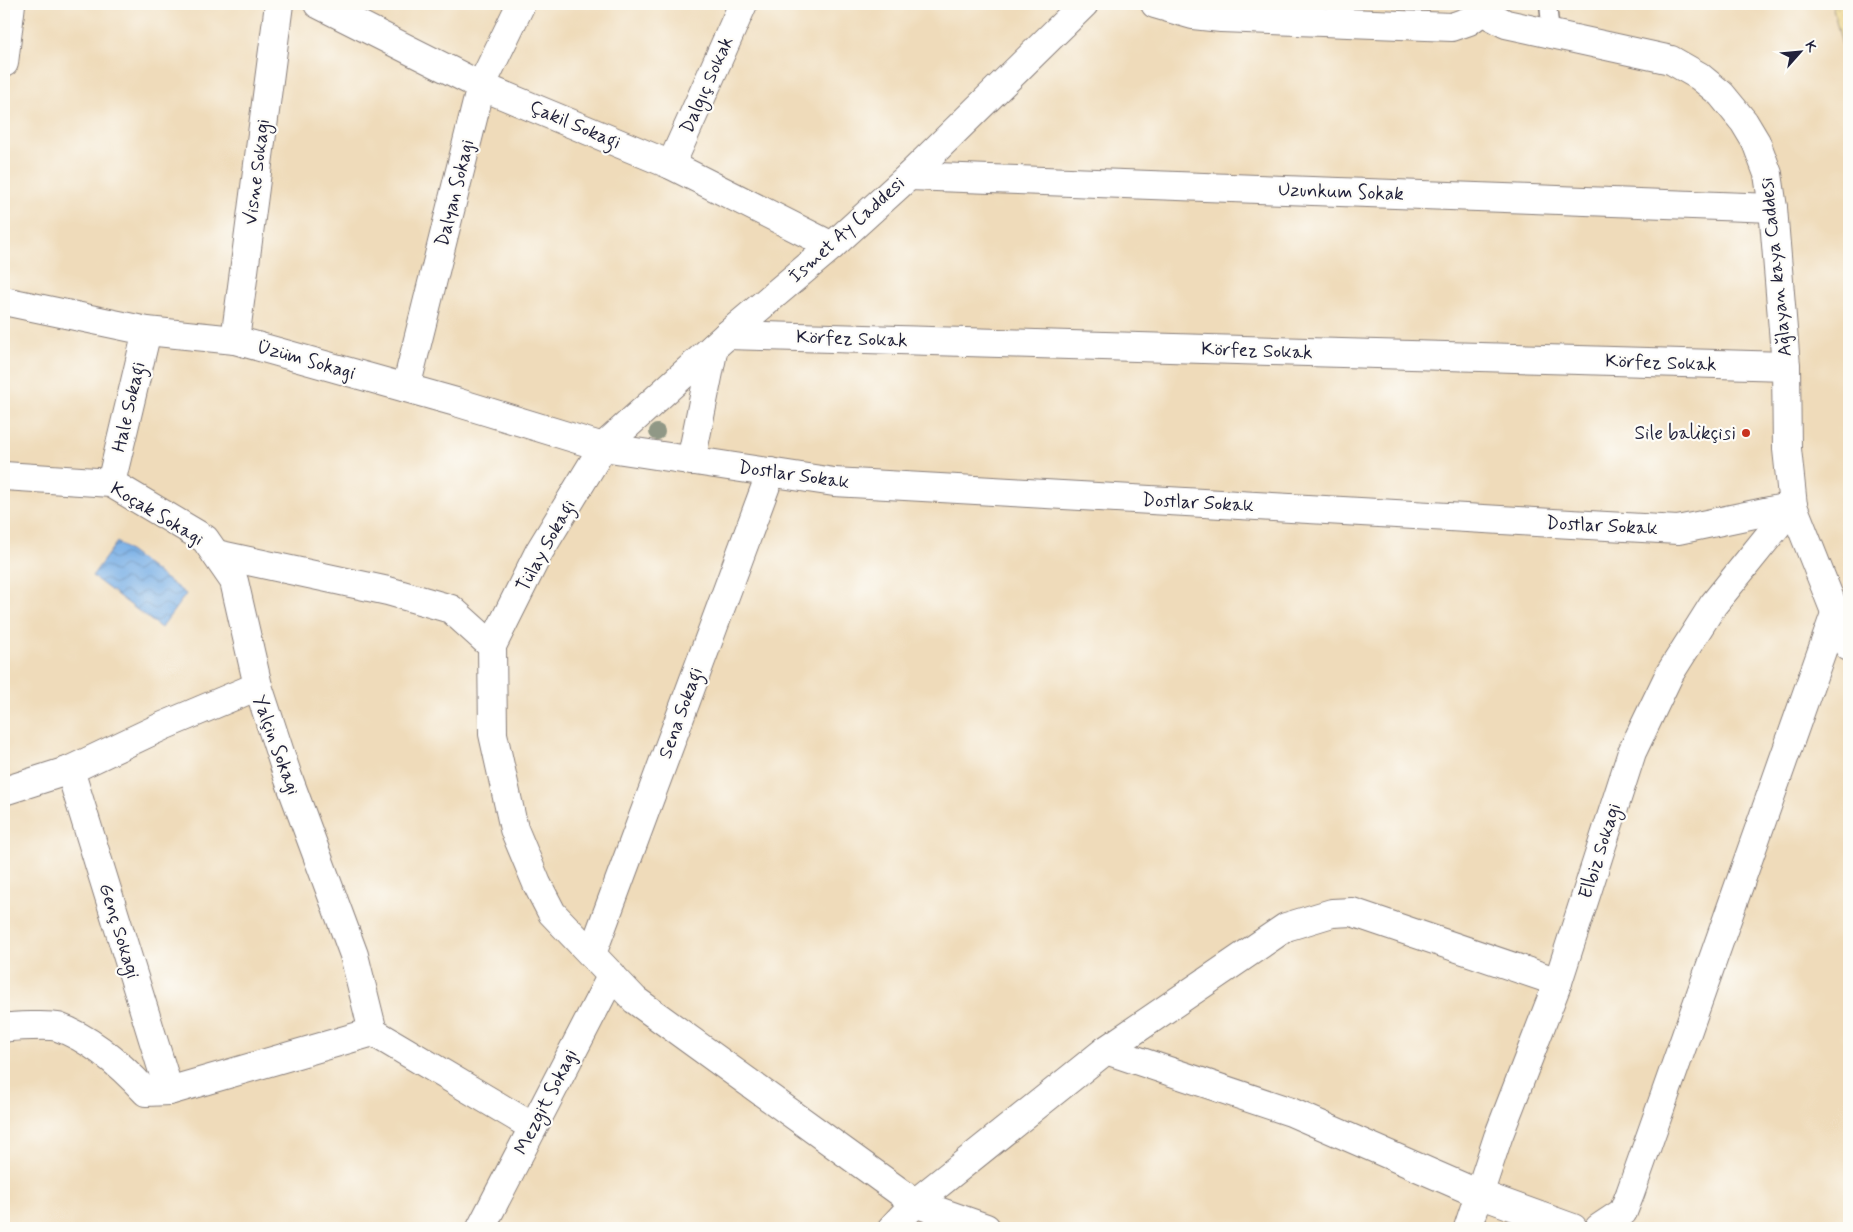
<svg xmlns="http://www.w3.org/2000/svg" width="1853" height="1232" viewBox="0 0 1853 1232" font-family="Mynerve,sans-serif">
	<defs>
		<pattern id="sand-dots" width="8" height="8" patternUnits="userSpaceOnUse" patternTransform="scale(1.25)"><rect width="8" height="8" fill="#eeda9e"/><path d="M2 2h.1M6 6h.1" fill="none" stroke="#ccbb89" stroke-width="1.8" stroke-linecap="round"/></pattern>
		<pattern id="water-waves" width="16" height="10" patternUnits="userSpaceOnUse" patternTransform="scale(1.25)"><rect width="16" height="10" fill="#76ade5"/><path d="M0 5q4-4 8 0t8 0" fill="none" stroke="#608cbb"/></pattern>
	</defs>
	<rect width="100%" height="100%" fill="#fdfcf7"/>
	<filter id="ink" filterUnits="userSpaceOnUse"><feTurbulence type="fractalNoise" baseFrequency=".02" numOctaves="2"/><feDisplacementMap in="SourceGraphic" scale="10" xChannelSelector="R" yChannelSelector="G"/><feConvolveMatrix kernelMatrix="1 2 1 2 8 2 1 2 1" color-interpolation-filters="sRGB"/></filter>
	<filter id="wash" filterUnits="userSpaceOnUse"><feTurbulence type="fractalNoise" baseFrequency=".0096" numOctaves="4" result="noise"/><feDisplacementMap in="SourceGraphic" scale="20" xChannelSelector="R" yChannelSelector="G"/><feGaussianBlur stdDeviation="1.12" result="paint"/><feColorMatrix in="noise" values="0 0 0 0 0 0 0 0 0 0 0 0 0 0 0 0 0 1.4 0 .05"/><feComposite in="paint" operator="in"/></filter>
	<g filter="url(#wash)">
		<rect width="100%" height="100%" fill="#efdbba"/>
		<!-- sand -->
		<polygon fill="url(#sand-dots)" stroke="#887e6c" points="1832,4 1849,4 1849,74"/>
		<!-- water -->
		<polygon fill="url(#water-waves)" stroke="#4c6890" points="117,542 186,594 161,628 92,576"/>
	</g>
	<g filter="url(#ink)">
		<g fill="none" stroke-linecap="round" stroke-linejoin="round">
			<defs>
				<polyline id="lane" points="1548,4 1551,34"/>
				<g id="street">
					<polyline points="318,4 481,86 671,165 832,246"/>
					<polyline points="1155,4 1193,15 1221,18 1452,27 1469,21 1482,11"/>
					<polyline points="4,63 11,4"/>
					<polyline points="671,165 743,4"/>
					<polyline points="909,176 1773,208"/>
					<polyline points="4,301 147,331 235,340 456,402 603,447 834,482 1678,530 1793,506"/>
					<polyline points="727,335 1786,366"/>
					<polyline points="235,340 279,4"/>
					<polyline points="406,388 481,86 521,4"/>
					<polyline points="691,461 714,347"/>
					<polyline points="4,476 111,483 205,539 234,581 258,686 288,777 354,955 373,1032"/>
					<polyline points="111,483 147,331"/>
					<polyline points="216,554 388,591 451,609 492,646 493,734 514,829 537,884 552,913 635,1000 915,1203 986,1228"/>
					<polyline points="492,646 539,552 603,447"/>
					<polyline points="70,770 169,1091"/>
					<polyline points="4,791 70,770 163,726 258,686"/>
					<polyline points="592,954 771,472"/>
					<path d="M 4,1028 C 13,1026 51,1025 58,1027 C 92,1039 122,1066 146,1092 L 169,1091 L 373,1032 L 533,1127"/>
					<polyline points="1106,1050 1286,927 1332,913 1352,912 1558,982"/>
					<polyline points="481,1228 612,975"/>
					<polyline points="892,1228 915,1203 1106,1050 1291,1112 1479,1194 1573,1228"/>
					<polyline points="1468,1228 1498,1137 1558,982 1632,752 1670,673 1713,605 1793,506"/>
					<polyline points="1599,1228 1623,1212 1630,1194 1836,611"/>
				</g>
				<g id="secondary">
					<polyline points="1478,4 1482,11 1506,24 1671,60 1699,76 1721,94 1744,122 1756,142 1768,174 1773,208 1786,366 1787,449 1793,506 1849,647"/>
					<polyline points="603,447 727,335 832,246 909,176 1084,4"/>
				</g>
			</defs>
			<!-- lane casing -->
			<use href="#lane" stroke="#887e7a" stroke-width="19"/>
			<!-- street casing -->
			<use href="#street" stroke="#887e7a" stroke-width="30"/>
			<!-- secondary casing -->
			<use href="#secondary" stroke="#887e7a" stroke-width="30"/>
			<!-- lane -->
			<use href="#lane" stroke="#fff" stroke-width="16"/>
			<!-- street -->
			<use href="#street" stroke="#fff" stroke-width="28"/>
			<!-- secondary -->
			<use href="#secondary" stroke="#fff" stroke-width="28"/>
		</g>
		<!-- trees -->
		<circle fill="#909886" cx="657" cy="432" r="8"/>
	</g>
	<!-- markers -->
	<circle fill="#c8321e" stroke="#fdfcf7" stroke-width="2" cx="1746" cy="433" r="5"/>
	<g text-anchor="middle" dominant-baseline="central" stroke-width="4.5" stroke-linejoin="round" paint-order="stroke">
		<!-- street labels -->
		<g font-size="19" fill="#22223b" stroke="#fdfcf7">
			<text transform="translate(707 85) rotate(-66)">Dalgıç Sokak</text>
			<text transform="translate(575 125) rotate(23)">Çakil Sokagi</text>
			<text transform="translate(257 172) rotate(-83)">Visne Sokagi</text>
			<text transform="translate(1341 192) rotate(2)">Uzunkum Sokak</text>
			<text transform="translate(455 193) rotate(-76)">Dalyan Sokagi</text>
			<text transform="translate(847 230) rotate(-42)">İsmet Ay Caddesi</text>
			<text transform="translate(1776 267) rotate(-96)">Ağlayan kaya Caddesi</text>
			<text transform="translate(852 339) rotate(2)">Körfez Sokak</text>
			<text transform="translate(1257 351) rotate(2)">Körfez Sokak</text>
			<text transform="translate(306 360) rotate(16)">Üzüm Sokagi</text>
			<text transform="translate(1661 363) rotate(2)">Körfez Sokak</text>
			<text transform="translate(129 407) rotate(-77)">Hale Sokagi</text>
			<text transform="translate(794 475) rotate(8)">Dostlar Sokak</text>
			<text transform="translate(1198 503) rotate(3)">Dostlar Sokak</text>
			<text transform="translate(157 514) rotate(31)">Koçak Sokagi</text>
			<text transform="translate(1602 526) rotate(3)">Dostlar Sokak</text>
			<text transform="translate(546 546) rotate(-61)">Tülay Sokagi</text>
			<text transform="translate(681 713) rotate(-70)">Sena Sokagi</text>
			<text transform="translate(276 745) rotate(70)">Yalçin Sokagi</text>
			<text transform="translate(1600 851) rotate(-72)">Elbiz Sokagi</text>
			<text transform="translate(119 931) rotate(73)">Genç Sokagi</text>
			<text transform="translate(546 1102) rotate(-63)">Mezgit Sokagi</text>
		</g>
		<!-- poi labels -->
		<g font-size="19" fill="#22223b" stroke="#fdfcf7" text-anchor="end">
			<text x="1736" y="433">Sile balikçisi</text>
		</g>
	</g>
	<!-- margin -->
	<rect width="1853" height="1232" fill="none" stroke="#fdfcf7" stroke-width="20"/>
	<!-- north arrow -->
	<g transform="translate(1800 52) rotate(63)" stroke="#fdfcf7" stroke-width="4" paint-order="stroke">
	<path d="M0-4L9 19L0 12L-9 19Z" fill="#22223b"/>
	<text y="-8" font-size="14" font-weight="bold" text-anchor="middle" fill="#22223b">K</text>
	</g>
</svg>
